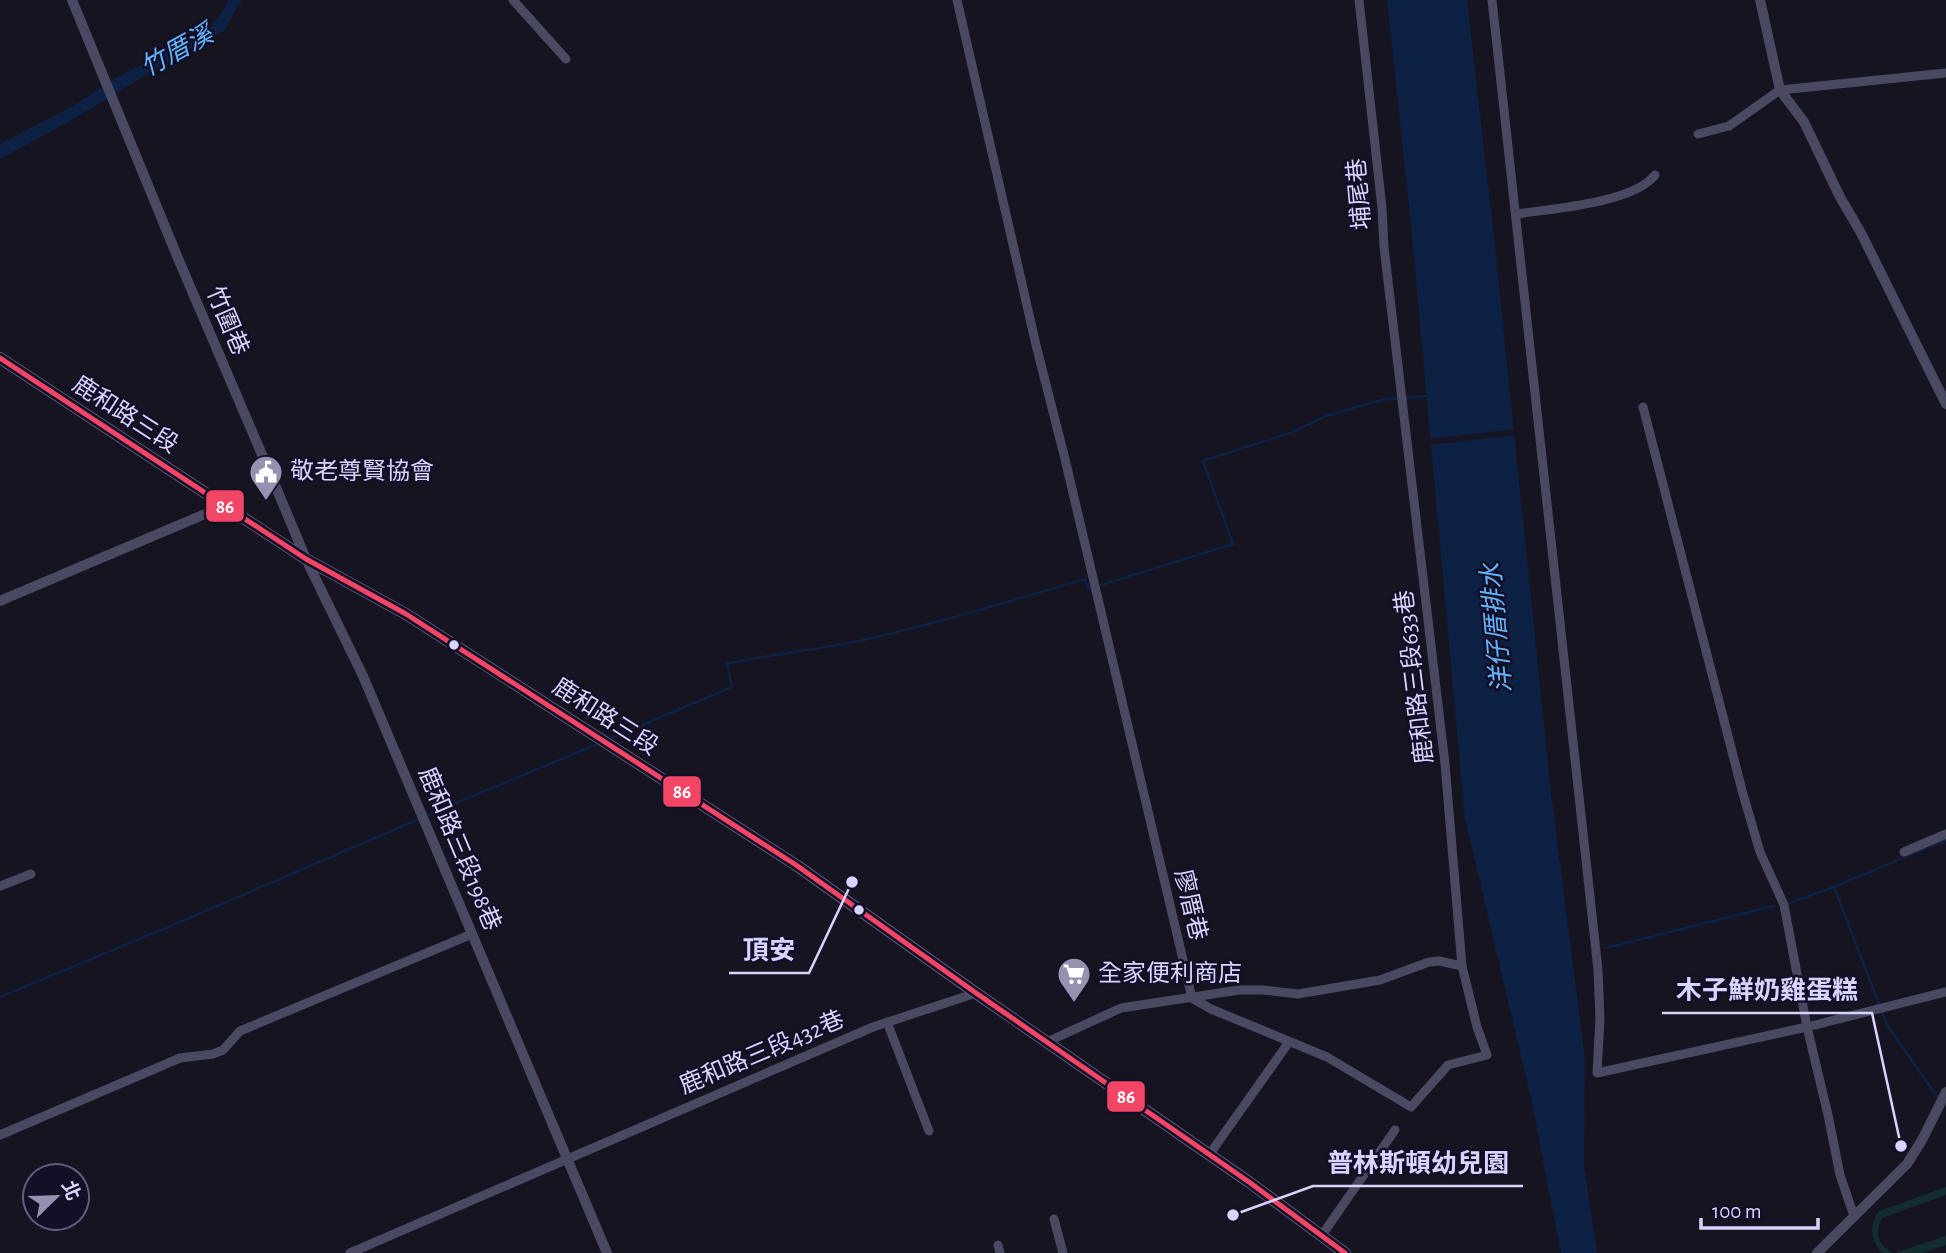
<svg xmlns="http://www.w3.org/2000/svg" width="1946" height="1253" viewBox="0 0 1946 1253" font-family="'Alegreya Sans','Noto Sans TC',sans-serif">
	<rect width="100%" height="100%" fill="#161421"/>
	<!-- green -->
	<g fill="#132c2d">
		<path d="M 1946,1187 L 1946,1195 L 1882,1218 C 1874,1233 1878,1245 1893,1253 L 1882,1253 C 1870,1240 1869,1225 1879,1211 Z"/>
		<polygon points="1946,1236 1946,1245 1922,1253 1895,1253"/>
	</g>
	<!-- water -->
	<g fill="#0d2144">
		<polygon points="228,0 242,0 224,31 161,66 72,120 0,159 0,144 73,106 116,78 209,29 224,10"/>
		<polygon points="1387,0 1467,0 1494,237 1551,793 1585,1059 1584,1166 1597,1253 1561,1253 1531,1098 1465,819 1412,235"/>
	</g>
	<!-- pier -->
	<polygon fill="#161421" points="1517,429 1518,435 1429,445 1428,439"/>
	<g fill="none" stroke-linecap="round" stroke-linejoin="round">
		<!-- stream -->
		<g stroke="#0d2144" stroke-width="2.5">
			<polyline points="1098,586 1233,544 1203,461 1290,433 1326,416 1381,400 1428,396"/>
			<path d="M 609,739 L 732,687 L 727,664 C 771,654 815,650 859,641 C 935,624 1010,601 1085,579 L 1088,588 L 1091,588"/>
			<polyline points="425,816 600,743"/>
			<polyline points="1834,887 1887,1025 1938,1098"/>
			<polyline points="1787,904 1834,887 1946,840"/>
			<polyline points="1606,948 1773,906"/>
			<polyline points="0,997 180,922 419,819"/>
		</g>
		<!-- minor -->
		<g stroke="#4a4962" stroke-width="9">
			<polyline points="513,0 566,59"/>
			<polyline points="957,0 1036,345 1065,459 1192,998 1211,1009 1327,1057 1411,1107 1448,1065 1487,1055 1477,1027 1462,966 1445,764 1384,247 1382,208 1359,0"/>
			<polyline points="1492,0 1598,970 1600,1019 1597,1073 1807,1027 1945,992"/>
			<polyline points="1698,134 1729,126 1780,90 1946,73"/>
			<path d="M 1516,214 C 1552,209 1633,203 1655,175"/>
			<polyline points="1643,407 1743,794 1760,852 1784,905 1807,1027 1828,1115 1840,1175 1854,1216"/>
			<polyline points="1904,852 1946,834"/>
			<polyline points="0,886 31,874"/>
			<polyline points="887,1022 929,1131"/>
			<polyline points="1047,1042 1121,1008 1239,990 1263,990 1298,994 1380,980 1429,962 1439,961 1462,966"/>
			<polyline points="0,1135 180,1058 213,1054 223,1050 240,1031 472,934"/>
			<polyline points="1209,1155 1289,1042"/>
			<polyline points="1054,1219 1063,1253"/>
			<polyline points="1322,1235 1395,1130"/>
			<polyline points="998,1245 1000,1253"/>
			<polyline points="350,1253 873,1027 976,993"/>
		</g>
		<!-- tertiary -->
		<g stroke="#4a4962" stroke-width="10">
			<polyline points="72,0 177,256 275,485 306,559 363,676 607,1253"/>
			<polyline points="1760,0 1780,90 1804,122 1840,197 1861,233 1946,404"/>
			<polyline points="0,601 224,506"/>
			<polyline points="1817,1253 1907,1164 1922,1140 1946,1092"/>
		</g>
		<!-- secondary -->
		<polyline stroke="#575674" stroke-width="12" points="0,358 306,559 406,614 796,865 976,993 1249,1182 1345,1253"/>
		<defs>
			<polyline id="bus-1" points="0,358 306,559 406,614 796,865 976,993 1249,1182 1345,1253"/>
		</defs>
		<!-- bus-1 casing -->
		<use href="#bus-1" stroke="#130f26" stroke-width="10"/>
		<!-- bus-1 -->
		<use href="#bus-1" stroke="#f34667" stroke-width="5"/>
	</g>
	<!-- icons -->
	<defs>
		<symbol id="civic-pin" viewBox="-11 -11 22 30"><path d="M0 17L-7.5 6A9.5 9.5 0 1 1 7.5 6Z" fill="#9591b1" stroke="#130f26"/><path d="M-.6-6.5H3V-4.5H.6V-3L4-1V1h2V6H-6V1h2V-1L-.6-3ZM-1.2 2.5V6h2.4V2.5Z" fill="#fff"/></symbol>
		<symbol id="supermarket-pin" viewBox="-11 -11 22 30"><path d="M0 17L-7.5 6A9.5 9.5 0 1 1 7.5 6Z" fill="#9591b1" stroke="#130f26"/><path d="M-6-5.5h2.5l.6 2H6L4.5 2H-2.5L-4.4-4H-6ZM-1.5 3.2a1.3 1.3 0 1 0 .1 0ZM3 3.2a1.3 1.3 0 1 0 .1 0Z" fill="#fff"/></symbol>
	</defs>
	<g fill-rule="evenodd">
		<use href="#civic-pin" x="247" y="453" width="38" height="52"/>
		<use href="#supermarket-pin" x="1055" y="955" width="38" height="52"/>
	</g>
	<!-- markers -->
	<g fill="#d9d4ff" stroke="#130f26" stroke-width="2.5">
		<circle cx="454" cy="645" r="6"/>
		<circle cx="859" cy="910" r="6"/>
	</g>
	<g text-anchor="middle" dominant-baseline="central" stroke-width="5" stroke-linejoin="round" paint-order="stroke">
		<!-- street labels -->
		<g font-size="24" fill="#d9d4ff" stroke="#130f26">
			<text transform="translate(1360 194) rotate(-95)">埔尾巷</text>
			<text transform="translate(227 321) rotate(67)">竹圍巷</text>
			<text transform="translate(125 415) rotate(33)">鹿和路三段</text>
			<text transform="translate(1415 677) rotate(-97)">鹿和路三段633巷</text>
			<text transform="translate(605 717) rotate(33)">鹿和路三段</text>
			<text transform="translate(459 849) rotate(67)">鹿和路三段198巷</text>
			<text transform="translate(1190 905) rotate(77)">廖厝巷</text>
			<text transform="translate(762 1053) rotate(-23)">鹿和路三段432巷</text>
		</g>
		<!-- poi labels -->
		<g font-size="24" fill="#d9d4ff" stroke="#130f26" text-anchor="start">
			<text x="290" y="472">敬老尊賢協會</text>
			<text x="1098" y="974">全家便利商店</text>
		</g>
		<!-- water labels -->
		<g font-size="26" font-style="italic" fill="#62b6ff" stroke="#130f26">
			<text transform="translate(177 51) rotate(-29)">竹厝溪</text>
			<text transform="translate(1497 628) rotate(-95)">洋仔厝排水</text>
		</g>
	</g>
	<!-- callouts -->
	<path fill="none" stroke="#d9d4ff" stroke-width="2.5" d="M852 882L809 973H729M1901 1146L1872 1013H1662M1233 1215L1313 1186H1523"/>
	<g fill="#d9d4ff" stroke="#130f26" stroke-width="2.5">
		<circle cx="852" cy="882" r="7"/>
		<circle cx="1901" cy="1146" r="7"/>
		<circle cx="1233" cy="1215" r="7"/>
	</g>
	<g font-size="26" text-anchor="middle" font-weight="bold" fill="#d9d4ff" stroke="#130f26" stroke-width="5" stroke-linejoin="round" paint-order="stroke">
		<text x="769" y="959">頂安</text>
		<text x="1767" y="999">木子鮮奶雞蛋糕</text>
		<text x="1418" y="1172">普林斯頓幼兒園</text>
	</g>
	<g stroke="#130f26" stroke-width="2.5">
		<rect x="205" y="489" width="40" height="34" rx="7" fill="#f34667"/>
		<rect x="662" y="775" width="40" height="33" rx="7" fill="#f34667"/>
		<rect x="1106" y="1080" width="40" height="33" rx="7" fill="#f34667"/>
	</g>
	<g font-size="19" text-anchor="middle" font-weight="bold" fill="#fff">
		<text x="225" y="513">86</text>
		<text x="682" y="798">86</text>
		<text x="1126" y="1103">86</text>
	</g>
	<!-- north arrow -->
	<g transform="translate(56 1197) rotate(67)"><circle r="33" fill="#130f26" stroke="#625e7d" stroke-width="2"/>
	<path d="M0-5L12 26L0 18L-12 26Z" fill="#9591b1"/>
	<text y="-10" font-size="19" font-weight="bold" text-anchor="middle" fill="#d9d4ff">北</text>
	</g>
	<!-- scale -->
	<path d="M1701 1218v10h117v-10" fill="none" stroke="#d9d4ff" stroke-width="3.5"/>
	<text x="1712" y="1218" font-size="21" fill="#d9d4ff" stroke="#130f26" stroke-width="5" paint-order="stroke">100 m</text>
</svg>
